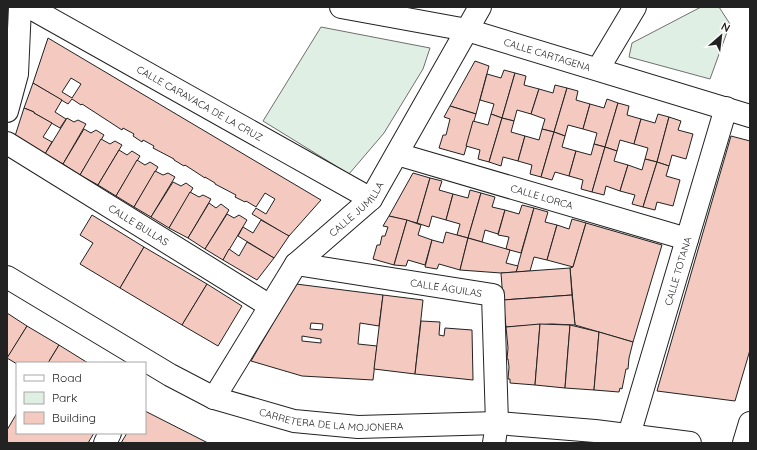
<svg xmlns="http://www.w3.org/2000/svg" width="757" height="450" viewBox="0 0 757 450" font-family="Quicksand,sans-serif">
	<rect width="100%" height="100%" fill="#fff"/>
	<!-- green -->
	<g fill="#e0efe3" stroke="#6f6f6f">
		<polygon points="701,7 719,7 730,24 710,79 629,57 632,43"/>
		<polygon points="321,27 430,48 423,69 384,133 349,174 263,121"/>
	</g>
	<!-- building -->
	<g fill="#f3c9c0" stroke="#222" fill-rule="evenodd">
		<path d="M 48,38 L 267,168 L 321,200 L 289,236 L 285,234 L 252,214 L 256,208 L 266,214 L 275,199 L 265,193 L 256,207 L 246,201 L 245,202 L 235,197 L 236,195 L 215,184 L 215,183 L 205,177 L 205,178 L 185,165 L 184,166 L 174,160 L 174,159 L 153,148 L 154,146 L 143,140 L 142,142 L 133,136 L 134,134 L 123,128 L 122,130 L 82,104 L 81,105 L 72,99 L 68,104 L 33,83 ZM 71,78 L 81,84 L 72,98 L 62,92 Z"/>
		<polygon points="475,61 489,66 476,114 450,106"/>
		<polygon points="504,70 515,73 502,118 491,114 494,104 480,100 487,74 501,78"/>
		<polygon points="515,73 526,76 524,85 539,89 531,114 517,110 514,121 502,118"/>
		<polygon points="33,83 62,100 55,112 66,119 60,128 34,113 34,112 24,108"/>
		<polygon points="555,85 567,88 554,132 542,129 545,119 531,114 539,89 553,93"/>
		<polygon points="567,88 578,91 576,100 590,104 583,129 568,125 565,136 554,132"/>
		<polygon points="607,99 618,103 605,147 594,144 597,133 583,129 590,104 604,108"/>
		<polygon points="618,103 629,106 627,115 641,119 634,144 620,140 617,151 605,147"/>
		<polygon points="450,106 476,114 464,155 439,148 443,135 446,135 450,119 444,117"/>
		<polygon points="24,108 34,112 34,113 52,123 43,137 52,142 45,154 15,136"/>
		<polygon points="491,114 502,118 489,162 478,159 480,150 466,146 473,121 488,125"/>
		<polygon points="658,114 669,117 657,162 645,159 648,148 634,144 641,119 655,123"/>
		<polygon points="669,117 681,121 678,130 693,134 686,159 672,155 669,166 657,162"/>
		<polygon points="67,118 74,122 78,120 86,124 63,164 45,154"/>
		<polygon points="502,118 514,121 511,132 525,136 518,161 503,157 501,166 489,162"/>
		<polygon points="84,129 91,133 96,130 104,135 80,175 63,164"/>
		<polygon points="542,129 554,132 541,177 530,174 532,165 518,161 525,136 539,140"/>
		<polygon points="554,132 565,136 562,147 576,151 569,176 555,172 552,180 541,177"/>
		<polygon points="731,136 750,141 750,350 735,401 657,391"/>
		<polygon points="101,139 110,144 115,141 122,145 98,185 80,175"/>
		<polygon points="594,144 605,147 592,192 581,189 583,180 569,176 576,151 591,155"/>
		<polygon points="605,147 617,151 614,161 628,165 620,191 606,186 604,195 592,192"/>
		<polygon points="119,150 127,155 132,151 140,156 116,196 98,185"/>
		<polygon points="645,159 657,162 643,207 632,204 635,195 620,191 628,165 642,170"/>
		<polygon points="137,160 145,165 150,162 158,167 134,207 116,196"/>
		<polygon points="657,162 669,166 666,176 680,180 673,206 657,202 655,210 643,207"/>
		<polygon points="155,171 163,175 168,173 175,177 151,217 134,207"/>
		<polygon points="413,173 430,178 417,223 389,216"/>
		<polygon points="430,178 442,181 439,190 453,194 446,220 432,216 429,227 417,223"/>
		<polygon points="173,182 181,186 186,183 193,188 169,228 151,217"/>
		<polygon points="470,190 481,193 468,238 457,235 460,224 446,220 453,194 468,198"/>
		<polygon points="190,192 199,197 203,195 211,199 188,238 169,228"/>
		<polygon points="481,193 495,197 492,207 505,210 498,234 485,230 482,242 468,238"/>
		<polygon points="209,203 216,208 221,204 229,210 205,249 188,238"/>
		<polygon points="522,205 534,208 521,253 506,249 509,237 498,235 505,210 519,214"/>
		<polygon points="534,208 548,212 545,222 557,225 547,260 534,257 530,271 516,272"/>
		<polygon points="227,214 234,218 239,215 247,220 223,260 205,249"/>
		<polygon points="92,215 144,247 120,288 80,264 93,243 80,235"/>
		<polygon points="389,216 407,220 394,265 373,259 377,245 380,245 382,236 385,236 388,227 383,226"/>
		<polygon points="572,219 586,223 573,267 547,260 557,225 569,229"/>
		<polygon points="261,220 289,236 274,258 238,236 243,227 253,233"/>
		<polygon points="407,220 421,225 418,235 432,240 425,265 408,260 406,266 394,265"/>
		<polygon points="586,223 662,245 633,342 575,325 570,268 573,267"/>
		<polygon points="446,232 468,238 460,270 439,264 437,269 425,267 432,240 443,243"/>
		<polygon points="468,238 510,250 506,263 518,266 516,272 501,273 460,270"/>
		<polygon points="247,242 274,258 257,280 223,260 229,249 239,256"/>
		<polygon points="144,247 207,284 182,325 120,288"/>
		<polygon points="570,268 572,295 503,300 501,273"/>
		<polygon points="207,284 242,306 218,346 182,325"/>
		<path d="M 296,284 L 383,295 L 379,326 L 360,323 L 358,344 L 377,346 L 373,380 L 302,376 L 251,361 ZM 311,323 L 323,324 L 322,330 L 310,329 ZM 302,336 L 321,339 L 321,343 L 302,341 Z"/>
		<polygon points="383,295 423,300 415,374 374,369"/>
		<polygon points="572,295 575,325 552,324 506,327 503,300"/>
		<polygon points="7,313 27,326 7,359"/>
		<polygon points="421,321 440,322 439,335 444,336 445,328 472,330 473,380 415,374"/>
		<polygon points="540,324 535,385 510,383 510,379 508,379 509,367 508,359 507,359 508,348 506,327"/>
		<polygon points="540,324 570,325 565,388 535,385"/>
		<polygon points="570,325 599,332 594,390 565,388"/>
		<polygon points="27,326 59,345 48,363 17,363 17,364 7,358"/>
		<polygon points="599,332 633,342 629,358 628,369 626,369 622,389 620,388 619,392 594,390"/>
		<polygon points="59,345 88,363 48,363"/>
		<polygon points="145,411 208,443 121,443 127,433 145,433"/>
		<polygon points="17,413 17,433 94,433 88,443 7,443 7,430"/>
	</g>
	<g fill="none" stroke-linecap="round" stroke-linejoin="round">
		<defs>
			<g id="street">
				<path id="s1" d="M 29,7 L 371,199"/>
				<path id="s2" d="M 341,7 L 467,30 L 750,116"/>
				<polyline points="598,69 635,7"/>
				<polyline points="7,111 17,74 20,7"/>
				<path id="s3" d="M 7,143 L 270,306"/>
				<path id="s4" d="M 397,154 L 687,239"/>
				<path id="s5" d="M 296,264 L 493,295 L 497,423 L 494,443"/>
				<path id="s6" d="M 214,398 L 296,264 L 371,199 L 480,7"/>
				<path id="s7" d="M 629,435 L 726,108"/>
				<polyline points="105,443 110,433"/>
				<polyline points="744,443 750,423"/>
			</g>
			<g id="secondary">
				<path id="s8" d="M 7,277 L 170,375 L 214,398 L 294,421 L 358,427 L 497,423 L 595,431 L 690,443"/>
			</g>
		</defs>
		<!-- street casing -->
		<use href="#street" stroke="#222" stroke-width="24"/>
		<!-- secondary casing -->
		<use href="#secondary" stroke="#222" stroke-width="24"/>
		<!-- street -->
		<use href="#street" stroke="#fff" stroke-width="22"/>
		<!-- secondary -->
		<use href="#secondary" stroke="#fff" stroke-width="22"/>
	</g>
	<g text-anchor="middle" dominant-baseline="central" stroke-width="3" stroke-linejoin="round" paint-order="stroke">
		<!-- street labels -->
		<g font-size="10" fill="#222" stroke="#fff">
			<text stroke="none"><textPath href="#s2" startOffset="212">CALLE CARTAGENA</textPath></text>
			<text stroke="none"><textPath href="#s1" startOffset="196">CALLE CARAVACA DE LA CRUZ</textPath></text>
			<text stroke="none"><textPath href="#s4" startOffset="151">CALLE LORCA</textPath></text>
			<text stroke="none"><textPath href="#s6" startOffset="239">CALLE JUMILLA</textPath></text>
			<text stroke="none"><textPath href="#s3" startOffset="155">CALLE BULLAS</textPath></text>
			<text stroke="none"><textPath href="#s7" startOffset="171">CALLE TOTANA</textPath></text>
			<text stroke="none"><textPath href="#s5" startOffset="152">CALLE ÁGUILAS</textPath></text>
			<text stroke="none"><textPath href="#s8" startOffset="360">CARRETERA DE LA MOJONERA</textPath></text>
		</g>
	</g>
	<!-- border -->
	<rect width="757" height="450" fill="none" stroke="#222222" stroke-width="16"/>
	<!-- legend -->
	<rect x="16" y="362" width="130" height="72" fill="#ffffff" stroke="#a7a7a7"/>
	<rect x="24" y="375" width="20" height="6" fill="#ffffff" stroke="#a7a7a7"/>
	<text x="52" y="382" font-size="12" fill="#222222">Road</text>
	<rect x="24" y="392" width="20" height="12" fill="#e0efe3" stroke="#a7a7a7"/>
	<text x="52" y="402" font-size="12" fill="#222222">Park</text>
	<rect x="24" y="412" width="20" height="12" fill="#f3c9c0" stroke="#a7a7a7"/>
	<text x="52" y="422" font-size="12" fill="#222222">Building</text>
	<!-- north arrow -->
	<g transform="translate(721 36) rotate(28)" stroke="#ffffff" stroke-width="3" paint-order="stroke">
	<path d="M0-3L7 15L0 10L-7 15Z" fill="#222222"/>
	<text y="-6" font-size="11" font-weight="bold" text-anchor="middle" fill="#222222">N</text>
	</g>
</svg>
